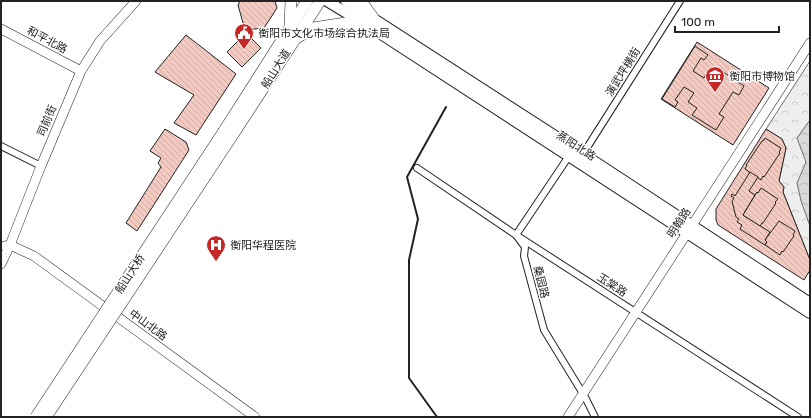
<svg xmlns="http://www.w3.org/2000/svg" width="811" height="418" viewBox="0 0 811 418" font-family="Rubik,'Noto Sans SC',sans-serif">
	<defs>
		<pattern id="park-crowns" width="20" height="18" patternUnits="userSpaceOnUse"><rect width="20" height="18" fill="#eee"/><path d="M2 6a3 3 0 1 1 6 0M12 15a3 3 0 1 1 6 0" fill="none" stroke="#ccc"/></pattern>
		<pattern id="water-waves" width="16" height="10" patternUnits="userSpaceOnUse"><rect width="16" height="10" fill="#d9d9d9"/><path d="M0 5q4-4 8 0t8 0" fill="none" stroke="#bababa"/></pattern>
		<pattern id="building-back-hatch" width="6" height="6" patternUnits="userSpaceOnUse"><rect width="6" height="6" fill="#f3c9c0"/><path d="M-1 5l2 2M0 0l6 6M5-1l2 2" fill="none" stroke="#d0aca5"/></pattern>
	</defs>
	<rect width="100%" height="100%" fill="#fff"/>
	<!-- park -->
	<polygon fill="url(#park-crowns)" stroke="#6f6f6f" points="810,61 810,260 783,192 784,187 779,181 786,148 782,139 766,129"/>
	<!-- water -->
	<polygon fill="url(#water-waves)" stroke="#6f6f6f" points="810,120 810,226 801,201 797,183 806,162 797,138"/>
	<!-- building -->
	<g fill="url(#building-back-hatch)" stroke="#222">
		<polygon points="240,1 275,1 277,8 264,28 245,30 238,5"/>
		<polygon points="246,33 261,48 242,67 227,52"/>
		<polygon points="186,35 236,74 196,135 174,123 194,95 155,72"/>
		<polygon points="697,42 769,88 733,145 661,99"/>
		<polygon points="695,46 708,55 704,60 701,58 693,71 704,78 709,69 717,74 720,70 744,86 739,95 733,92 719,114 724,117 716,130 692,115 697,108 688,102 694,93 684,87 675,100 678,102 675,107 662,99"/>
		<polygon points="165,129 186,142 189,150 137,231 126,223 161,167 158,163 161,158 150,151"/>
		<polygon points="766,129 782,139 786,148 779,181 784,187 783,192 810,260 810,270 804,280 718,225 716,220 716,209"/>
		<polygon points="765,138 781,148 779,152 780,153 764,177 763,176 761,180 745,169 747,165 746,165 762,141 763,141"/>
		<polygon points="750,172 758,177 749,191 755,195 743,215 770,232 765,240 767,242 765,245 740,229 742,225 737,222 739,219 736,217 732,201 734,198 731,196 732,194 735,196"/>
		<polygon points="761,188 778,199 775,202 776,203 763,223 762,223 760,226 743,215 757,192 758,193"/>
		<polygon points="779,221 795,231 793,235 794,236 783,252 782,251 780,255 765,245 767,242 765,240"/>
	</g>
	<g fill="none" stroke-linecap="round" stroke-linejoin="round">
		<defs>
			<g id="street">
				<polyline points="1,146 41,166"/>
				<polyline points="583,154 680,1"/>
				<polyline points="569,156 516,235 525,247 524,256 544,330 585,397 595,417"/>
				<polyline points="417,168 516,235 798,417"/>
			</g>
			<g id="secondary">
				<polyline points="1,29 81,71"/>
				<polyline points="5,246 10,245 34,256 255,417"/>
				<polyline points="1,264 10,245 41,166 81,71 100,41 136,1"/>
				<polyline points="568,417 810,43"/>
			</g>
			<g id="primary">
				<polyline points="327,1 375,30 810,313"/>
				<polyline points="346,1 583,154 810,303"/>
			</g>
			<g id="highway">
				<polyline points="361,1 374,19"/>
				<polyline points="290,26 291,1"/>
				<polyline points="298,37 313,28 346,23 375,30"/>
				<polyline points="224,131 307,1"/>
				<polyline points="232,136 320,1"/>
			</g>
		</defs>
		<!-- street casing -->
		<use href="#street" stroke="#222" stroke-width="8"/>
		<!-- secondary casing -->
		<use href="#secondary" stroke="#222" stroke-width="10"/>
		<!-- primary casing -->
		<use href="#primary" stroke="#222" stroke-width="12"/>
		<!-- highway casing -->
		<use href="#highway" stroke="#222" stroke-width="12"/>
		<!-- street -->
		<use href="#street" stroke="#fff" stroke-width="6"/>
		<!-- secondary -->
		<use href="#secondary" stroke="#fff" stroke-width="9"/>
		<!-- primary -->
		<use href="#primary" stroke="#fff" stroke-width="10"/>
		<!-- highway -->
		<use href="#highway" stroke="#fff" stroke-width="11"/>
		<defs>
			<g id="highway-bridge">
				<polyline points="36,417 224,131"/>
				<polyline points="46,417 232,136"/>
			</g>
		</defs>
		<!-- highway-bridge casing -->
		<use href="#highway-bridge" stroke="#222" stroke-width="12" stroke-linecap="butt"/>
		<!-- highway-bridge -->
		<use href="#highway-bridge" stroke="#fff" stroke-width="11"/>
		<!-- wall -->
		<polyline stroke="#222" stroke-width="2" points="437,417 409,378 409,260 418,219 407,177 446,107"/>
	</g>
	<!-- icons -->
	<defs>
		<symbol id="civic-pin" viewBox="-11 -11 22 30"><path d="M0 17L-7.5 6A9.5 9.5 0 1 1 7.5 6Z" fill="#c62828" stroke="#fff"/><path d="M-.6-6.5H3V-4.5H.6V-3L4-1V1h2V6H-6V1h2V-1L-.6-3ZM-1.2 2.5V6h2.4V2.5Z" fill="#fff"/></symbol>
		<symbol id="museum-pin" viewBox="-11 -11 22 30"><path d="M0 17L-7.5 6A9.5 9.5 0 1 1 7.5 6Z" fill="#c62828" stroke="#fff"/><path d="M0-6L6-3V-2H-6V-3ZM-5-1h2V3h-2ZM-1-1h2V3h-2ZM3-1h2V3H3ZM-6 4H6V6H-6Z" fill="#fff"/></symbol>
		<symbol id="hospital-pin" viewBox="-11 -11 22 30"><path d="M0 17L-7.5 6A9.5 9.5 0 1 1 7.5 6Z" fill="#c62828" stroke="#fff"/><path d="M-5-5h3v3.5h4V-5h3V5h-3V1.5h-4V5h-3Z" fill="#fff"/></symbol>
	</defs>
	<g fill-rule="evenodd">
		<use href="#civic-pin" x="233" y="22" width="22" height="30"/>
		<use href="#museum-pin" x="704" y="65" width="22" height="30"/>
		<use href="#hospital-pin" x="205" y="234" width="22" height="30"/>
	</g>
	<g text-anchor="middle" dominant-baseline="central" stroke-width="3" stroke-linejoin="round" paint-order="stroke">
		<!-- poi labels -->
		<g font-size="11" fill="#222" stroke="#fff" text-anchor="start">
			<text x="258" y="33">衡阳市文化市场综合执法局</text>
			<text x="729" y="76">衡阳市博物馆</text>
			<text x="230" y="245">衡阳华程医院</text>
		</g>
		<!-- street labels -->
		<g font-size="11" fill="#222" stroke="#fff">
			<text transform="translate(47 40) rotate(28)">和平北路</text>
			<text transform="translate(276 69) rotate(-58)">船山大道</text>
			<text transform="translate(623 72) rotate(-58)">演武坪横街</text>
			<text transform="translate(47 121) rotate(-67)">司前街</text>
			<text transform="translate(576 146) rotate(33)">蒸阳北路</text>
			<text transform="translate(679 223) rotate(-57)">明翰路</text>
			<text transform="translate(130 274) rotate(-57)">船山大桥</text>
			<text transform="translate(541 282) rotate(76)">桑园路</text>
			<text transform="translate(612 285) rotate(33)">玉棠路</text>
			<text transform="translate(148 325) rotate(36)">中山北路</text>
		</g>
	</g>
	<!-- border -->
	<rect width="811" height="418" fill="none" stroke="#222222" stroke-width="4"/>
	<!-- scale -->
	<path d="M675 26v6h104v-6" fill="none" stroke="#222222" stroke-width="2"/>
	<text x="681" y="26" font-size="12" fill="#222222" stroke="#ffffff" stroke-width="3" paint-order="stroke">100 m</text>
</svg>
